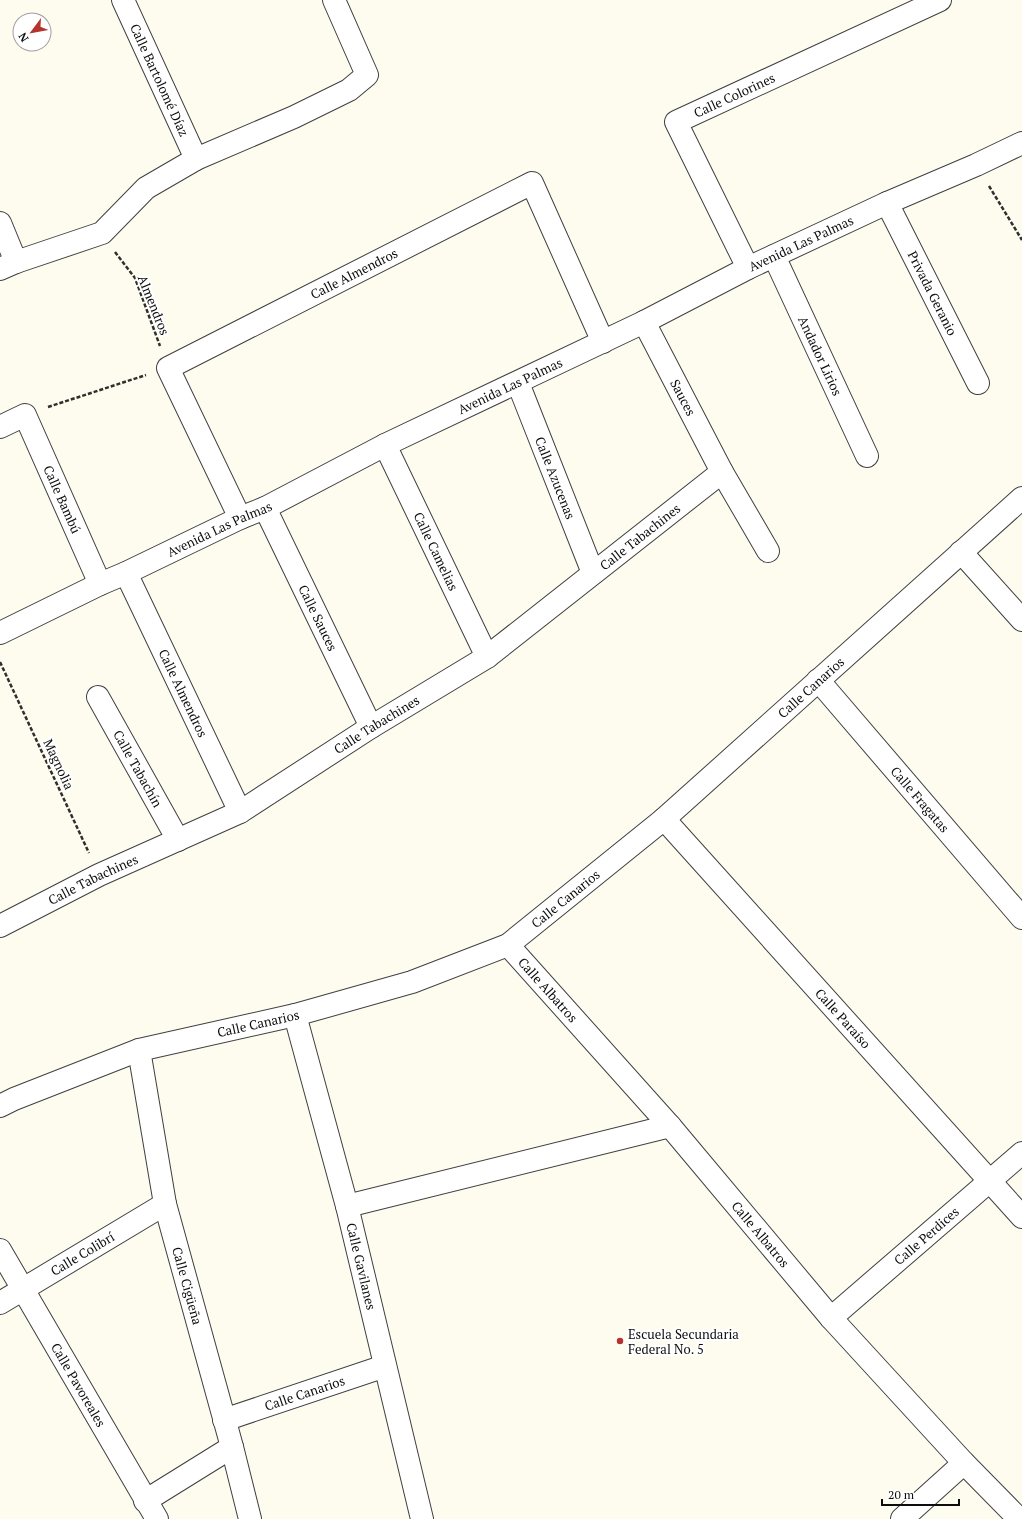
<svg xmlns="http://www.w3.org/2000/svg" width="1022" height="1519" viewBox="0 0 1022 1519" font-family="'PT Serif',serif">
	<rect width="100%" height="100%" fill="#fefcee"/>
	<g fill="none" stroke-linecap="round" stroke-linejoin="round">
		<defs>
			<g id="street">
				<path id="s1" d="M 123,0 L 196,159"/>
				<path id="s2" d="M 887,203 L 978,383"/>
				<polyline points="0,223 16,262"/>
				<path id="s3" d="M 774,256 L 867,456"/>
				<path id="s4" d="M 748,268 L 676,122 L 940,0"/>
				<polyline points="0,269 16,262 102,233 146,188 196,159 294,117 349,90 367,75 334,0"/>
				<path id="s5" d="M 644,322 L 722,472 L 768,551"/>
				<path id="s6" d="M 518,383 L 593,573"/>
				<path id="s7" d="M 0,427 L 25,415 L 100,584"/>
				<path id="s8" d="M 385,445 L 487,657"/>
				<path id="s9" d="M 265,508 L 371,727"/>
				<path id="s10" d="M 240,518 L 168,368 L 532,183 L 603,342"/>
				<polyline points="961,552 1022,620"/>
				<path id="s11" d="M 126,573 L 240,812"/>
				<path id="s12" d="M 0,633 L 100,584 L 126,573 L 240,518 L 265,508 L 385,445 L 644,322 L 748,268 L 887,203 L 976,165 L 1022,143"/>
				<path id="s13" d="M 818,680 L 1022,918"/>
				<path id="s14" d="M 98,697 L 178,840"/>
				<path id="s15" d="M 664,819 L 1022,1217"/>
				<path id="s16" d="M 0,926 L 99,875 L 240,812 L 371,727 L 487,657 L 722,472"/>
				<path id="s17" d="M 508,945 L 670,1126 L 831,1318 L 964,1463 L 1019,1519"/>
				<path id="s18" d="M 295,1015 L 347,1206 L 422,1519"/>
				<path id="s19" d="M 139,1050 L 165,1204 L 232,1447 L 250,1519"/>
				<path id="s20" d="M 0,1106 L 14,1099 L 139,1050 L 295,1015 L 412,982 L 508,945 L 664,819 L 1022,498"/>
				<polyline points="347,1206 670,1126"/>
				<path id="s21" d="M 0,1250 L 157,1519"/>
				<path id="s22" d="M 0,1303 L 165,1204"/>
				<path id="s23" d="M 831,1318 L 1022,1153"/>
				<path id="s24" d="M 224,1420 L 385,1366"/>
				<polyline points="145,1501 232,1447"/>
				<polyline points="902,1519 964,1463"/>
			</g>
		</defs>
		<!-- street casing -->
		<use href="#street" stroke="#404040" stroke-width="24"/>
		<!-- path -->
		<g stroke="#2f2f2f" stroke-width="2.5" stroke-dasharray="4 2" stroke-linecap="butt">
			<polyline points="989,186 1022,240"/>
			<polyline points="115,252 135,278 160,346"/>
			<polyline points="48,407 146,375"/>
			<polyline points="0,662 89,853"/>
		</g>
		<!-- street -->
		<use href="#street" stroke="#fff" stroke-width="22"/>
	</g>
	<!-- markers -->
	<circle fill="#b5322d" stroke="#fff" stroke-width="1.5" cx="620" cy="1341" r="4"/>
	<g text-anchor="middle" dominant-baseline="central" stroke-width="4" stroke-linejoin="round" paint-order="stroke">
		<!-- street labels -->
		<g font-size="13" fill="#0d0d0d" stroke="#fff">
			<text stroke="none"><textPath href="#s1" startOffset="88">Calle Bartolomé Díaz</textPath></text>
			<text stroke="none"><textPath href="#s4" startOffset="227">Calle Colorines</textPath></text>
			<text stroke="none"><textPath href="#s12" startOffset="891">Avenida Las Palmas</textPath></text>
			<text stroke="none"><textPath href="#s10" startOffset="375">Calle Almendros</textPath></text>
			<text stroke="none"><textPath href="#s2" startOffset="101">Privada Geranio</textPath></text>
			<text transform="translate(154 305) rotate(68)">Almendros</text>
			<text stroke="none"><textPath href="#s3" startOffset="110">Andador Lirios</textPath></text>
			<text stroke="none"><textPath href="#s12" startOffset="567">Avenida Las Palmas</textPath></text>
			<text stroke="none"><textPath href="#s5" startOffset="85">Sauces</textPath></text>
			<text stroke="none"><textPath href="#s6" startOffset="102">Calle Azucenas</textPath></text>
			<text stroke="none"><textPath href="#s7" startOffset="120">Calle Bambú</textPath></text>
			<text stroke="none"><textPath href="#s12" startOffset="243">Avenida Las Palmas</textPath></text>
			<text stroke="none"><textPath href="#s16" startOffset="752">Calle Tabachines</textPath></text>
			<text stroke="none"><textPath href="#s8" startOffset="118">Calle Camelias</textPath></text>
			<text stroke="none"><textPath href="#s9" startOffset="122">Calle Sauces</textPath></text>
			<text stroke="none"><textPath href="#s20" startOffset="932">Calle Canarios</textPath></text>
			<text stroke="none"><textPath href="#s11" startOffset="133">Calle Almendros</textPath></text>
			<text stroke="none"><textPath href="#s16" startOffset="428">Calle Tabachines</textPath></text>
			<text transform="translate(59 764) rotate(65)">Magnolia</text>
			<text stroke="none"><textPath href="#s14" startOffset="82">Calle Tabachín</textPath></text>
			<text stroke="none"><textPath href="#s13" startOffset="157">Calle Fragatas</textPath></text>
			<text stroke="none"><textPath href="#s16" startOffset="104">Calle Tabachines</textPath></text>
			<text stroke="none"><textPath href="#s20" startOffset="608">Calle Canarios</textPath></text>
			<text stroke="none"><textPath href="#s17" startOffset="60">Calle Albatros</textPath></text>
			<text stroke="none"><textPath href="#s15" startOffset="268">Calle Paraíso</textPath></text>
			<text stroke="none"><textPath href="#s20" startOffset="272">Calle Canarios</textPath></text>
			<text stroke="none"><textPath href="#s17" startOffset="384">Calle Albatros</textPath></text>
			<text stroke="none"><textPath href="#s23" startOffset="126">Calle Perdices</textPath></text>
			<text stroke="none"><textPath href="#s22" startOffset="96">Calle Colibrí</textPath></text>
			<text stroke="none"><textPath href="#s18" startOffset="260">Calle Gavilanes</textPath></text>
			<text stroke="none"><textPath href="#s19" startOffset="241">Calle Cigüeña</textPath></text>
			<text stroke="none"><textPath href="#s21" startOffset="156">Calle Pavoreales</textPath></text>
			<text stroke="none"><textPath href="#s24" startOffset="85">Calle Canarios</textPath></text>
		</g>
		<!-- poi labels -->
		<g font-size="13" fill="#0d0d0d" stroke="#fff" text-anchor="start">
			<text x="628" y="1334">Escuela Secundaria<tspan x="628" dy="15">Federal No. 5</tspan></text>
		</g>
	</g>
	<!-- north arrow -->
	<g transform="translate(32 32) rotate(238)"><circle r="19" fill="#ffffff" stroke="#9e9e9e"/>
	<path d="M0-3L7 15L0 10L-7 15Z" fill="#b5322d"/>
	<text y="-6" font-size="11" font-weight="bold" text-anchor="middle" fill="#0d0d0d">N</text>
	</g>
	<!-- scale -->
	<path d="M882 1499v6h77v-6" fill="none" stroke="#0d0d0d" stroke-width="2"/>
	<text x="888" y="1499" font-size="12" fill="#0d0d0d" stroke="#ffffff" stroke-width="3" paint-order="stroke">20 m</text>
</svg>
